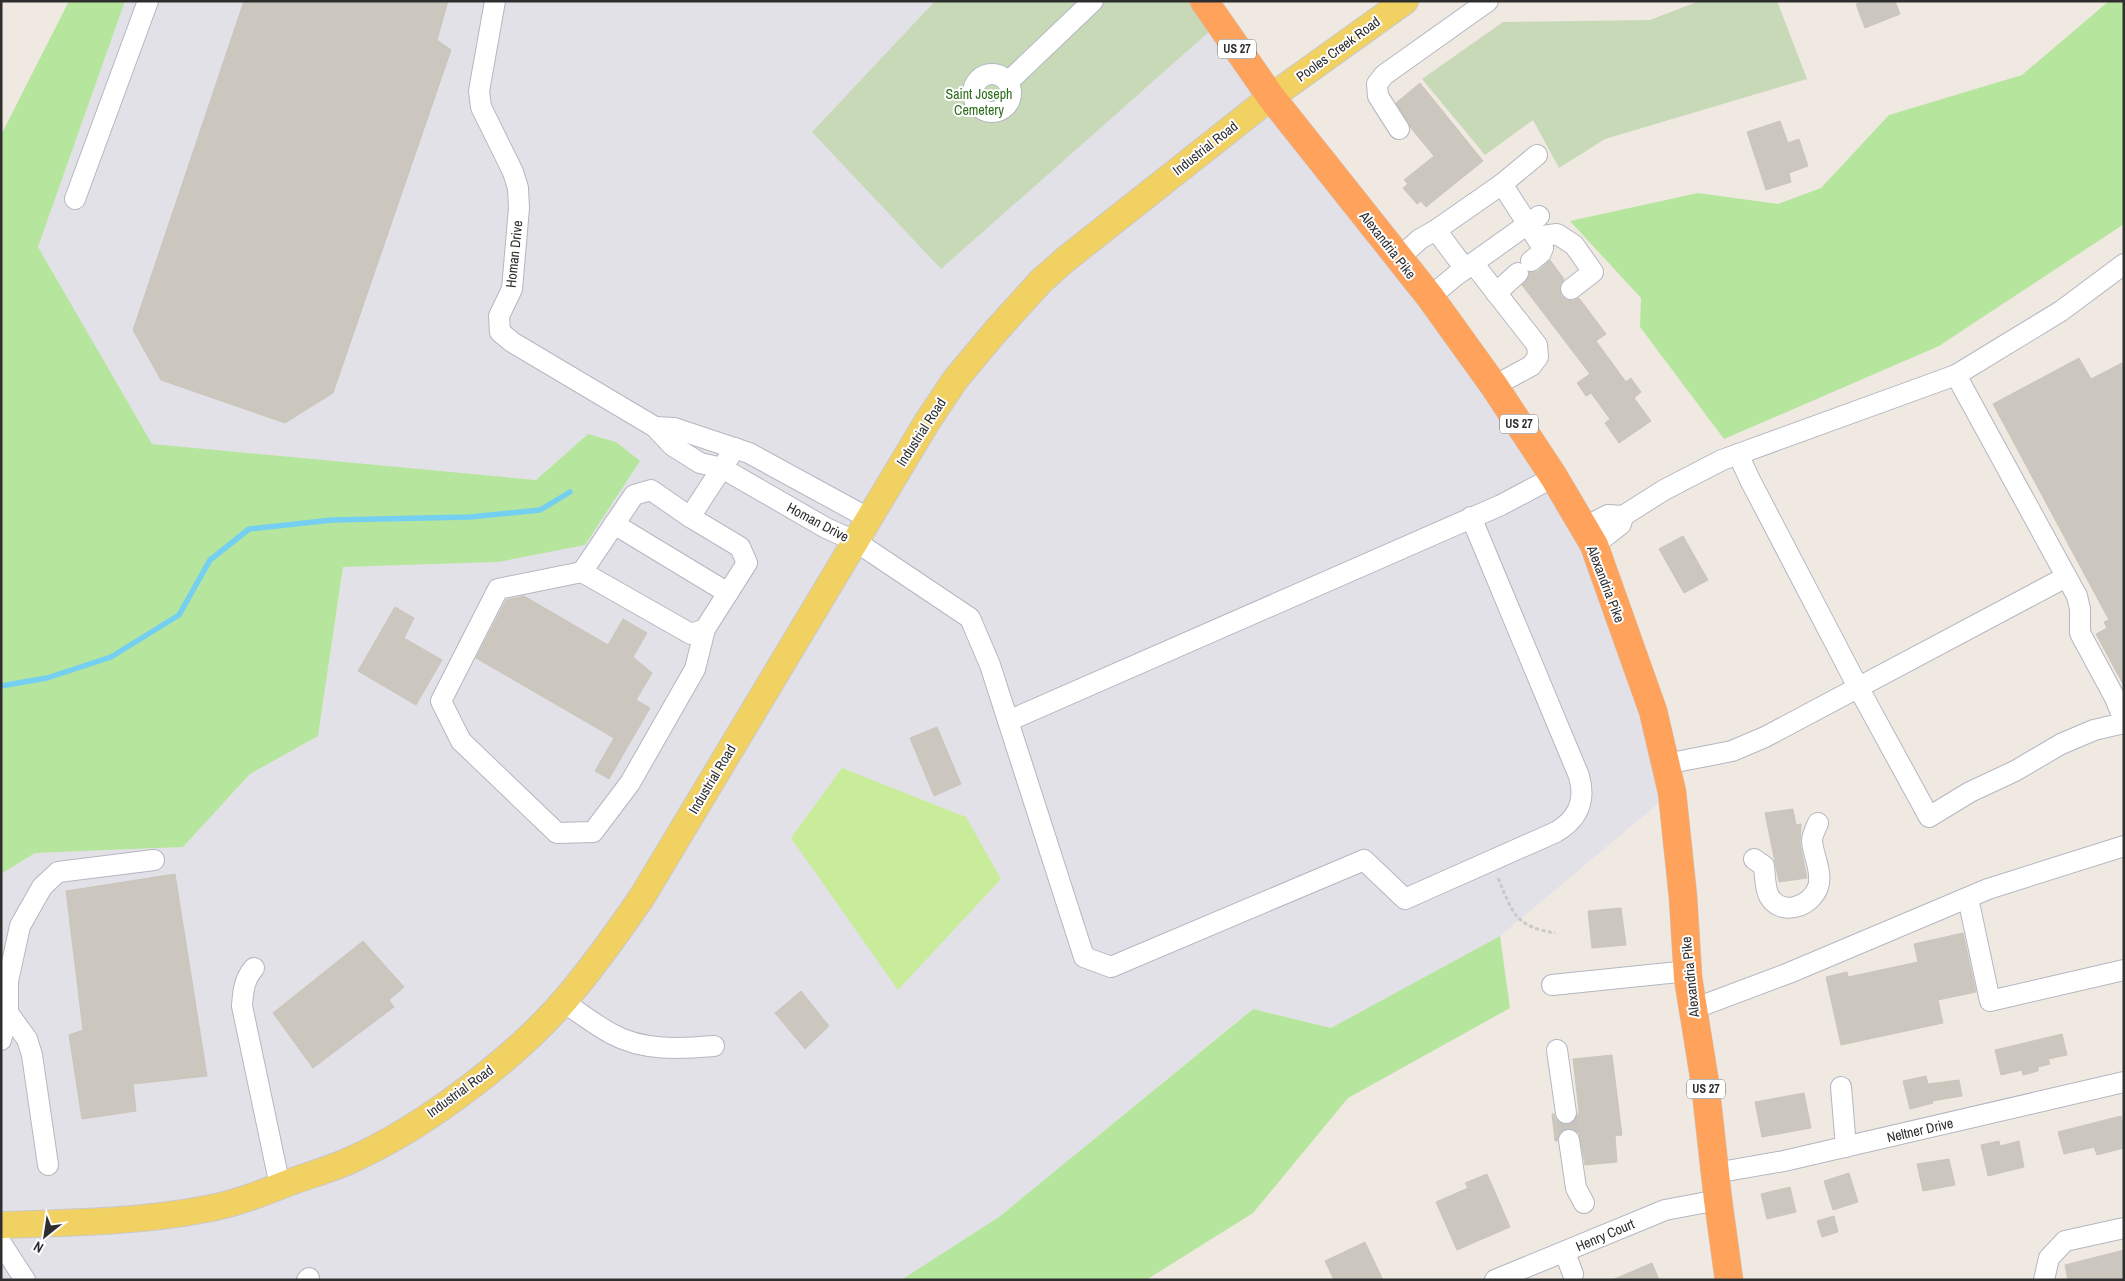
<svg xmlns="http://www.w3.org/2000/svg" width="2125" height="1281" viewBox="0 0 2125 1281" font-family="'Archivo Narrow',sans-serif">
	<rect width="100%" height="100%" fill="#efe9e1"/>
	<!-- industrial -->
	<polygon fill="#e3e1e8" points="125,1 935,1 812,132 1219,23 1554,477 1672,792 1500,936 1331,1028 1252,1009 999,1217 901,1280 1,1280 1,874 35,853 183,847 250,774 318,736 343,567 498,562 588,434 536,480 152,445 38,247"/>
	<!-- green -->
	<g fill="#b6e59e">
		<polygon points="69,1 125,1 38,247 152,444 536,480 588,434 616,442 640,461 585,545 498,562 343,567 318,736 250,774 183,847 35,853 1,874 1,135"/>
		<polygon points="2109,1 2124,1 2124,224 1939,346 1724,439 1640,327 1641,298 1570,221 1698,193 1778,204 1821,188 1889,115 2022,75"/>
		<polygon points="1500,936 1510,1008 1348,1098 1253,1213 1146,1280 901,1280 999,1217 1253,1009 1331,1028"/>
	</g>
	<!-- cemetery -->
	<g fill="#c8d9b8">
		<polygon points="935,1 1204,1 1219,23 941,269 812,132"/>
		<polygon points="1699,1 1777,1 1807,79 1605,139 1559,168 1533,120 1485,155 1422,79 1503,22 1650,20"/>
	</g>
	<!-- pitch -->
	<polygon fill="#c9ec9a" points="842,768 966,817 1001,879 898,990 791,838"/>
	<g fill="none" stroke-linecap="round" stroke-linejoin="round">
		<!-- stream -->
		<polyline stroke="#75cff0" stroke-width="5.5" points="1,686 47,678 111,657 179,615 210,560 249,529 332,520 470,517 540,510 570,492"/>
	</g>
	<!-- building -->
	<g fill="#cbc7bf" stroke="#cbc5ba">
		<polygon points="244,1 448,1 437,40 451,50 333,393 285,423 161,380 133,330"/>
		<polygon points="1864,1 1895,1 1900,14 1865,28 1856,4"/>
		<polygon points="1420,83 1483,161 1426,207 1421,201 1417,204 1403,188 1408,184 1404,180 1434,156 1410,127 1396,103"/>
		<polygon points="1780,121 1788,143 1799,139 1808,166 1789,173 1791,182 1766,190 1747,132"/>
		<polygon points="1550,260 1564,279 1560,285 1561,296 1567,300 1573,301 1579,298 1606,334 1596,341 1626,382 1631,378 1641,392 1634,398 1651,421 1619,443 1605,423 1610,419 1591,393 1586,396 1577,383 1590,374 1522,285 1529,277 1530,272 1538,271"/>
		<polygon points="2079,358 2091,379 2124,362 2124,686 2096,634 2107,628 2104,622 2109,620 1993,404"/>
		<polygon points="1683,536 1708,580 1684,593 1659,549"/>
		<polygon points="524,596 608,645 623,619 647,633 633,657 652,673 636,700 650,708 609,779 595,771 614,738 476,658 506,600"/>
		<polygon points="395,607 414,618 404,638 442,660 416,705 358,671"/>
		<polygon points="937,727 961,784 934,796 910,738"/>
		<polygon points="1793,809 1796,825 1801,824 1800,843 1807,878 1779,882 1765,813"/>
		<polygon points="175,874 207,1076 133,1084 136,1111 82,1119 69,1035 83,1030 66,891"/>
		<polygon points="1621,908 1626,945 1592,948 1588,911"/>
		<polygon points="1963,933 1976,992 1938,1000 1943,1023 1841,1045 1826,977 1847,972 1848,977 1918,962 1914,944"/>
		<polygon points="363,941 404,987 389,1000 394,1007 313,1068 273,1013"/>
		<polygon points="801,991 829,1026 805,1049 775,1013"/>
		<polygon points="2062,1034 2067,1055 2048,1059 2050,1064 2038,1067 2038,1071 2023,1075 2022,1070 2001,1075 1995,1050"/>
		<polygon points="1612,1055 1622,1135 1615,1136 1617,1162 1585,1165 1579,1133 1574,1129 1567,1128 1561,1131 1557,1141 1555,1141 1552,1114 1554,1114 1556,1120 1561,1124 1567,1125 1573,1123 1577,1117 1579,1111 1573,1059"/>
		<polygon points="1926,1076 1928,1084 1959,1080 1962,1096 1932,1101 1933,1103 1910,1109 1903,1081"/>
		<polygon points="1804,1093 1811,1128 1762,1137 1755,1102"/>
		<polygon points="2121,1116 2124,1127 2124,1148 2097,1155 2094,1147 2064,1154 2058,1132"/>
		<polygon points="1999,1141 2000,1146 2019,1141 2024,1167 1988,1176 1981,1145"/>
		<polygon points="1949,1159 1955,1185 1923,1191 1917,1164"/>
		<polygon points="1849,1173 1858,1202 1833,1210 1824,1181"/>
		<polygon points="1487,1174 1510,1227 1457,1250 1436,1202 1468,1188 1465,1183"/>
		<polygon points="1790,1187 1796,1212 1767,1219 1761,1194"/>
		<polygon points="1834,1216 1838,1232 1822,1237 1817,1221"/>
		<polygon points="1365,1242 1383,1280 1334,1280 1325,1261"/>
		<polygon points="2124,1250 2124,1280 2068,1280 2065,1265"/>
		<polygon points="1652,1263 1659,1280 1612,1280"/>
	</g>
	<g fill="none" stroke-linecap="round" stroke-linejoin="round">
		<!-- minor-tunnel -->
		<polyline stroke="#c8c4bd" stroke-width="20" stroke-dasharray="20 10" stroke-linecap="butt" points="1566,1113 1569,1140"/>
		<defs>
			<g id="minor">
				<path d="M 495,1 L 479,91 L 481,107 L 513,172 L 518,188 L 519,208 L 512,289 L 499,316 L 500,332 L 512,342 L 655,427 L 673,446 L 700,463 L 722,468 L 826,528 L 855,541 L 970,618 L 990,665 L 1084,957 L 1111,967 L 1364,860 L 1405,899 L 1556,832 C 1578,819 1586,801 1579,776 L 1471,517"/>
				<circle cx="992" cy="93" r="19"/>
				<polyline points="1008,82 1093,1"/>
				<polyline points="1399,129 1378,96 1377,84 1384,75 1488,1"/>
				<polyline points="1502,184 1543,248 1541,253 1531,261"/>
				<polyline points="75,199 148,1"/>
				<polyline points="1536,237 1557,234 1574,245 1593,272 1571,289"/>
				<polyline points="1399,258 1420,239 1436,230"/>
				<polyline points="1473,263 1537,345 1538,357 1531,366 1494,386"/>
				<polyline points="1465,269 1436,230 1502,184 1537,155"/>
				<polyline points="1496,293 1518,273"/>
				<polyline points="1430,297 1455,276 1539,216"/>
				<polyline points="1956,375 2077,596 2080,609 2080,633 2115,698 2124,720"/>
				<polyline points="655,427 674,428 749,453 868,518"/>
				<polyline points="1738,454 1750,480 1858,687 1929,817 1970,792 2015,771 2061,744 2094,730 2124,723"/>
				<polyline points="1623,516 1664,490 1722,460 1956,375 2061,311 2124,264"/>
				<polyline points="614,524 728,593"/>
				<polyline points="1583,528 1608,515 1623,516 1621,524 1594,545"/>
				<polyline points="582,572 634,495 651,490 690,517"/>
				<polyline points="705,629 695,669 630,783 593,832 557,833 461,741 441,701 498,589 582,572 691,634 705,629 747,563 740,547 690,517 735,448"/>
				<polyline points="1008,721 1501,505 1554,477"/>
				<polyline points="1666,764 1732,751 1765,737 2066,577"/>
				<path d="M 1754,859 L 1764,866 C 1765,875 1765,889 1769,896 C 1781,917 1811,907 1818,887 C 1823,873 1813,855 1812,841 C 1812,835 1816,828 1818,823"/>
				<polyline points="1968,898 1990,1001 2124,970"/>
				<path d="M 254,968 C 244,979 243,992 242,1006 L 280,1186"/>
				<polyline points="1552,985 1688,971"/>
				<path d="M 563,1002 C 579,1012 595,1025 612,1034 C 643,1051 680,1049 714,1046"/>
				<polyline points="1693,1009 1789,973 1988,889 2124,846"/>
				<polyline points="8,1013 27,1039 32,1055 48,1165"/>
				<polyline points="1,1040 8,1013 8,981 20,926 42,887 58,872 154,860"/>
				<polyline points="1557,1050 1566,1113"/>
				<polyline points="1841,1087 1846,1147"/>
				<polyline points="1569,1140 1576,1188 1584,1203"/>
				<polyline points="1715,1173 1784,1161 2124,1082"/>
				<polyline points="1,1243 25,1280"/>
				<polyline points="1565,1253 1573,1274"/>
				<polyline points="307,1280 309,1278"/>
				<polyline points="1495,1280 1665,1210 1718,1200"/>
				<polyline points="2044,1280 2049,1258 2065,1241 2124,1228"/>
			</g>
			<path id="major" d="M 1,1225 C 69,1223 139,1222 206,1209 C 235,1204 265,1192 293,1181 C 313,1174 334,1168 353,1159 C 424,1127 514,1059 565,1000 C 593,967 618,932 642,897 L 927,422 L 955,380 L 995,332 L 1041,281 L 1066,259 L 1271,97 L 1405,1"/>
			<polyline id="highway" points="1204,1 1271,97 1430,297 1494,386 1554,477 1594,545 1653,711 1672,792 1683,897 1688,978 1705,1083 1718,1200 1729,1280"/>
		</defs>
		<!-- minor casing -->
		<use href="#minor" stroke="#b4b7c1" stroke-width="22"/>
		<!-- major casing -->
		<use href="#major" stroke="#c9c9c9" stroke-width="28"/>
		<!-- highway casing -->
		<use href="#highway" stroke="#c9c9c9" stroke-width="29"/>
		<!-- path -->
		<path stroke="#c9c9c9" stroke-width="3" stroke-dasharray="4 2.5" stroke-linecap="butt" d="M 1498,878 C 1513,913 1514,926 1555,933"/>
		<!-- minor -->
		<use href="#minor" stroke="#fff" stroke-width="20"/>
		<!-- major -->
		<use href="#major" stroke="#f2d163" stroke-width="26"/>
		<!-- highway -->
		<use href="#highway" stroke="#ffa35c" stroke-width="28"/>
	</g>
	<g text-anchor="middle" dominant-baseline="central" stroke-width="4" stroke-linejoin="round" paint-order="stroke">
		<!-- shield labels -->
		<g fill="#fff" stroke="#6d6d6d" stroke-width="1">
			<rect x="1218" y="39.5" width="38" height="19" rx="4"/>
			<rect x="1500" y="414.5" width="38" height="19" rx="4"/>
			<rect x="1687" y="1079.5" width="38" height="19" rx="4"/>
		</g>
		<g font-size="12" font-weight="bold" fill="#2e2e2e">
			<text x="1237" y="49">US 27</text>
			<text x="1519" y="424">US 27</text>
			<text x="1706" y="1089">US 27</text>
		</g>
		<!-- street labels -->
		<g font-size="14" fill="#2e2e2e" stroke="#fff">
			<text transform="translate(1338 49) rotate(-36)">Pooles Creek Road</text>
			<text transform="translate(1205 148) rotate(-38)">Industrial Road</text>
			<text transform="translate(1388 245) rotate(52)">Alexandria Pike</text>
			<text transform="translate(514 254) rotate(-84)">Homan Drive</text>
			<text transform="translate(921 432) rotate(-57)">Industrial Road</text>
			<text transform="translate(818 522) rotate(28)">Homan Drive</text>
			<text transform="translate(1606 584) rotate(69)">Alexandria Pike</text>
			<text transform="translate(712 779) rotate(-59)">Industrial Road</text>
			<text transform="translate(1690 977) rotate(-96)">Alexandria Pike</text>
			<text transform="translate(460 1091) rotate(-36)">Industrial Road</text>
			<text transform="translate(1920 1130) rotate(-13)">Neltner Drive</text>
			<text transform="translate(1605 1235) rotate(-23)">Henry Court</text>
		</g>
		<!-- park labels -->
		<g font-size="14" fill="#2c6e1b" stroke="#fff">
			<text x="979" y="94">Saint Joseph<tspan x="979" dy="16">Cemetery</tspan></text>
		</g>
	</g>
	<!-- border -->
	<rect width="2125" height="1281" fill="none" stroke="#2e2e2e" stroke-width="5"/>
	<!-- north arrow -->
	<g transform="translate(45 1236) rotate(210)" stroke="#ffffff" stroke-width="4" paint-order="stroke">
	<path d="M0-4L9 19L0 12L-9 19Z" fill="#2e2e2e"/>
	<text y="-8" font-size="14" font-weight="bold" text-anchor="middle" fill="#2e2e2e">N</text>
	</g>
</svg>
